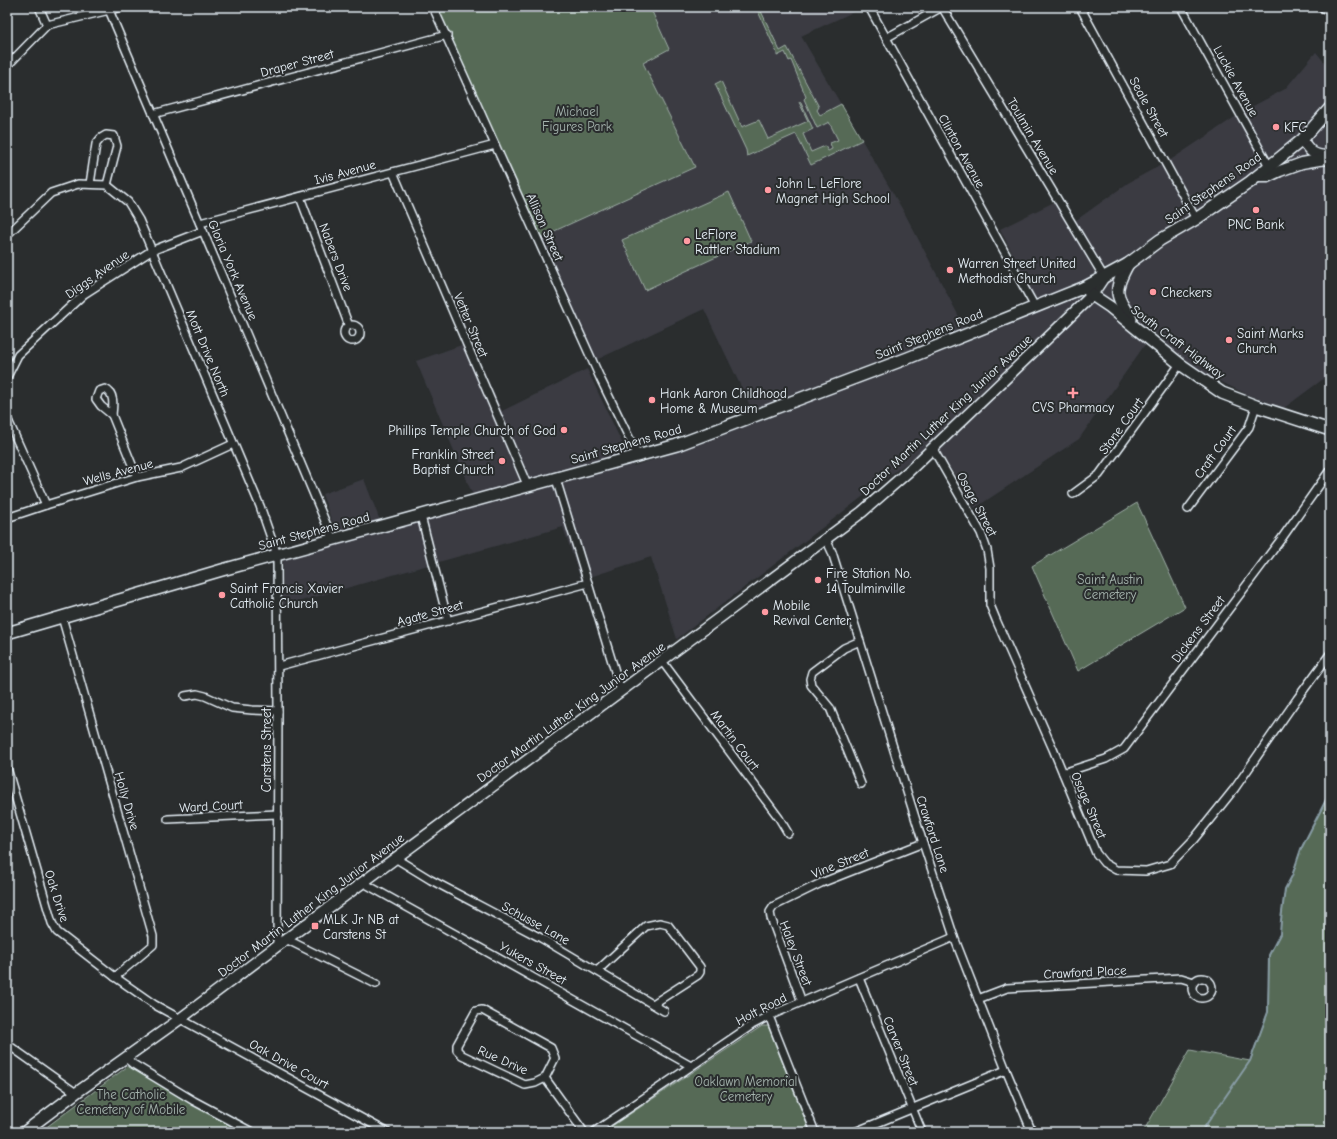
<svg xmlns="http://www.w3.org/2000/svg" width="1337" height="1139" viewBox="0 0 1337 1139" font-family="'Comic Neue',sans-serif">
	<rect width="100%" height="100%" fill="#2a2d2e"/>
	<filter id="ink" filterUnits="userSpaceOnUse"><feTurbulence type="fractalNoise" baseFrequency=".025" numOctaves="2"/><feDisplacementMap in="SourceGraphic" scale="8" xChannelSelector="R" yChannelSelector="G"/><feConvolveMatrix kernelMatrix="1 2 1 2 8 2 1 2 1" color-interpolation-filters="sRGB"/></filter>
	<g filter="url(#ink)">
		<!-- built -->
		<g fill="#3a3b42">
			<polygon points="650,7 861,7 862,8 801,36 904,212 965,328 753,412 704,309 594,361 539,238 695,167 643,62 669,49"/>
			<polygon points="1316,52 1330,69 1330,374 1284,408 1248,395 1207,375 1183,359 1153,331 1146,343 1079,439 975,508 934,442 677,639 651,557 581,580 563,527 283,606 283,560 340,544 322,494 364,479 384,531 477,505 416,361 470,342 502,411 587,369 633,466 689,448 913,362 1041,311 1000,229 1054,202 1068,226 1128,183 1172,159 1244,111 1285,89"/>
		</g>
		<!-- green -->
		<g fill="#566b56" stroke="#9faea7">
			<polygon points="434,7 650,7 669,49 643,63 695,167 539,238"/>
			<polygon points="756,7 759,7 780,51 787,47 819,107 817,110 820,115 841,104 862,140 811,165 796,134 747,156 746,150 715,84 721,81 742,127 759,120 768,139 808,121 799,102 800,101 813,129 803,134 811,152 825,146 828,151 832,149 830,143 838,140 829,122 817,128 804,99 806,97 791,60 789,61 785,52 777,56 777,53"/>
			<polygon points="729,192 751,241 645,290 622,240"/>
			<polygon points="1137,503 1185,607 1078,671 1032,566"/>
			<polygon points="1330,792 1330,1132 1143,1132 1190,1050 1250,1061 1268,1012 1269,955 1280,934 1281,920 1285,889 1292,876 1301,849"/>
			<polygon points="762,1026 768,1026 810,1132 603,1132"/>
			<polygon points="128,1066 245,1132 40,1132"/>
		</g>
		<g fill="none" stroke-linecap="round" stroke-linejoin="round">
			<!-- stream -->
			<polyline stroke="#889ca5" stroke-width="2" points="1201,1132 1250,1061 1268,1012 1269,955 1280,934 1281,920 1285,889 1292,876 1301,849 1330,792"/>
			<defs>
				<g id="street">
					<polyline points="39,7 47,25"/>
					<polyline points="433,7 601,380 638,456"/>
					<polyline points="869,7 1035,307"/>
					<polyline points="942,7 1104,277"/>
					<polyline points="1080,7 1196,219"/>
					<polyline points="1181,7 1269,166"/>
					<polyline points="1322,7 1330,13"/>
					<polyline points="109,10 203,231 333,540"/>
					<polyline points="886,38 942,7"/>
					<polyline points="7,66 47,25 122,7"/>
					<polyline points="153,114 447,35"/>
					<polyline points="393,172 528,487"/>
					<polyline points="90,184 96,144 101,138 106,135 114,136 117,146 107,185"/>
					<polyline points="300,197 349,326"/>
					<polyline points="200,223 495,145"/>
					<polyline points="7,235 51,193 78,184 107,185 128,202 139,220 260,506 277,555 278,711 277,946"/>
					<circle cx="352" cy="333" r="8"/>
					<polyline points="7,377 18,355 84,294 151,251 203,231"/>
					<path d="M 105,389 C 115,393 113,406 112,415 L 101,406 L 96,399 L 99,391 Z"/>
					<polyline points="112,415 137,477"/>
					<polyline points="7,418 46,505"/>
					<polyline points="933,449 981,533 987,550 990,568 990,605 997,622 1053,749 1096,853 1104,863 1116,870 1146,871 1170,864 1194,839 1235,788 1297,699 1330,654"/>
					<polyline points="556,479 621,691"/>
					<polyline points="1073,494 1099,475 1180,364"/>
					<polyline points="1188,509 1249,427 1256,406"/>
					<polyline points="421,516 448,621"/>
					<polyline points="7,518 46,505 137,477 181,468 233,444"/>
					<polyline points="826,539 832,552 923,843 954,937 1006,1070 1032,1132"/>
					<polyline points="62,617 153,936 153,945 115,977"/>
					<polyline points="860,641 844,648 812,672 810,679 811,685 830,708 861,784"/>
					<polyline points="662,661 779,818 788,833"/>
					<polyline points="279,666 588,583"/>
					<polyline points="185,696 197,694 205,696 232,708 252,710 278,711"/>
					<polyline points="7,768 52,923 57,932 115,977 155,1005 387,1132"/>
					<polyline points="1063,773 1106,759 1124,749 1282,538 1330,470"/>
					<polyline points="168,819 278,814"/>
					<polyline points="395,858 431,880 541,938 664,1011"/>
					<polyline points="362,882 691,1066"/>
					<polyline points="286,939 376,984"/>
					<polyline points="597,971 646,926 660,923 668,925 700,967 700,972 698,975 653,1004"/>
					<polyline points="859,978 922,1132"/>
					<circle cx="1202" cy="988" r="10"/>
					<polyline points="978,999 1007,988 1181,978 1194,982"/>
					<polyline points="802,1002 771,918 770,912 774,906 821,883 923,843"/>
					<polyline points="769,1016 815,1132"/>
					<polyline points="7,1044 76,1093"/>
					<polyline points="126,1058 133,1064 194,1101 252,1132"/>
					<polyline points="545,1078 555,1058 551,1048 482,1010 476,1011 457,1045 457,1050 462,1055 525,1085 535,1083 545,1078 584,1132"/>
					<polyline points="594,1132 752,1025 769,1016 954,937"/>
					<polyline points="855,1132 1006,1070"/>
				</g>
				<g id="secondary">
					<path d="M 1302,140 C 1310,151 1312,155 1326,156"/>
					<polyline points="1257,177 1267,177 1280,171 1302,163 1319,160 1330,159"/>
					<polyline points="24,1132 76,1093 180,1019 277,946 862,512 909,471 1056,330 1092,295 1104,277"/>
				</g>
				<g id="primary">
					<path d="M 1128,264 C 1113,291 1115,294 1131,319"/>
					<polyline points="1085,287 1092,295 1110,307 1180,364 1222,393 1256,406 1330,430"/>
					<polyline points="7,633 222,570 677,445 908,358 1085,287 1104,277 1128,264 1160,240 1196,219 1250,182 1302,140 1330,108"/>
				</g>
			</defs>
			<!-- street casing -->
			<use href="#street" stroke="#e8f1f8" stroke-width="10"/>
			<!-- secondary casing -->
			<use href="#secondary" stroke="#e8f1f8" stroke-width="13"/>
			<!-- primary casing -->
			<use href="#primary" stroke="#e8f1f8" stroke-width="14"/>
			<!-- street -->
			<use href="#street" stroke="#2a2d2e" stroke-width="7"/>
			<!-- secondary -->
			<use href="#secondary" stroke="#2a2d2e" stroke-width="10"/>
			<!-- primary -->
			<use href="#primary" stroke="#2a2d2e" stroke-width="11"/>
		</g>
	</g>
	<!-- markers -->
	<g fill="#ff9aa2" stroke="#2a2d2e" stroke-width="1.5">
		<circle cx="1276" cy="127" r="4"/>
		<circle cx="768" cy="190" r="4"/>
		<circle cx="1256" cy="210" r="4"/>
		<circle cx="687" cy="241" r="4"/>
		<circle cx="950" cy="270" r="4"/>
		<circle cx="1153" cy="292" r="4"/>
		<circle cx="1229" cy="340" r="4"/>
		<path d="M1071 387h4v4h4v4h-4v4h-4v-4h-4v-4h4z"/>
		<circle cx="652" cy="400" r="4"/>
		<circle cx="564" cy="430" r="4"/>
		<circle cx="502" cy="461" r="4"/>
		<circle cx="818" cy="580" r="4"/>
		<circle cx="222" cy="595" r="4"/>
		<circle cx="765" cy="612" r="4"/>
		<rect x="311" y="922" width="8" height="8" rx="2"/>
	</g>
	<g text-anchor="middle" dominant-baseline="central" stroke-width="4" stroke-linejoin="round" paint-order="stroke">
		<!-- street labels -->
		<g font-size="13" fill="#e8f1f8" stroke="#2a2d2e">
			<text transform="translate(297 63) rotate(-15)">Draper Street</text>
			<text transform="translate(1236 81) rotate(61)">Luckie Avenue</text>
			<text transform="translate(1149 107) rotate(61)">Seale Street</text>
			<text transform="translate(1033 136) rotate(59)">Toulmin Avenue</text>
			<text transform="translate(962 151) rotate(61)">Clinton Avenue</text>
			<text transform="translate(345 172) rotate(-15)">Ivis Avenue</text>
			<text transform="translate(1213 188) rotate(-35)">Saint Stephens Road</text>
			<text transform="translate(545 227) rotate(66)">Allison Street</text>
			<text transform="translate(336 257) rotate(69)">Nabers Drive</text>
			<text transform="translate(233 270) rotate(67)">Gloria York Avenue</text>
			<text transform="translate(97 274) rotate(-35)">Diggs Avenue</text>
			<text transform="translate(471 325) rotate(67)">Vetter Street</text>
			<text transform="translate(929 334) rotate(-22)">Saint Stephens Road</text>
			<text transform="translate(1178 342) rotate(37)">South Craft Highway</text>
			<text transform="translate(208 353) rotate(67)">Mott Drive North</text>
			<text transform="translate(946 415) rotate(-43)">Doctor Martin Luther King Junior Avenue</text>
			<text transform="translate(1121 426) rotate(-54)">Stone Court</text>
			<text transform="translate(626 444) rotate(-16)">Saint Stephens Road</text>
			<text transform="translate(1215 452) rotate(-54)">Craft Court</text>
			<text transform="translate(118 472) rotate(-15)">Wells Avenue</text>
			<text transform="translate(977 504) rotate(62)">Osage Street</text>
			<text transform="translate(314 531) rotate(-15)">Saint Stephens Road</text>
			<text transform="translate(430 613) rotate(-15)">Agate Street</text>
			<text transform="translate(1198 629) rotate(-53)">Dickens Street</text>
			<text transform="translate(571 712) rotate(-36)">Doctor Martin Luther King Junior Avenue</text>
			<text transform="translate(735 740) rotate(53)">Martin Court</text>
			<text transform="translate(266 750) rotate(-90)">Carstens Street</text>
			<text transform="translate(127 801) rotate(74)">Holly Drive</text>
			<text transform="translate(1089 805) rotate(67)">Osage Street</text>
			<text transform="translate(211 806) rotate(-3)">Ward Court</text>
			<text transform="translate(933 834) rotate(72)">Crawford Lane</text>
			<text transform="translate(840 863) rotate(-22)">Vine Street</text>
			<text transform="translate(57 896) rotate(72)">Oak Drive</text>
			<text transform="translate(311 905) rotate(-37)">Doctor Martin Luther King Junior Avenue</text>
			<text transform="translate(536 923) rotate(29)">Schusse Lane</text>
			<text transform="translate(796 953) rotate(69)">Haley Street</text>
			<text transform="translate(533 963) rotate(29)">Yukers Street</text>
			<text transform="translate(1085 972) rotate(-3)">Crawford Place</text>
			<text transform="translate(761 1009) rotate(-27)">Holt Road</text>
			<text transform="translate(901 1051) rotate(68)">Carver Street</text>
			<text transform="translate(503 1060) rotate(24)">Rue Drive</text>
			<text transform="translate(289 1064) rotate(29)">Oak Drive Court</text>
		</g>
		<!-- park labels -->
		<g font-size="13" fill="#a6b5af" stroke="#2a2d2e">
			<text x="577" y="111">Michael<tspan x="577" dy="15">Figures Park</tspan></text>
			<text x="1110" y="579">Saint Austin<tspan x="1110" dy="15">Cemetery</tspan></text>
			<text x="746" y="1081">Oaklawn Memorial<tspan x="746" dy="15">Cemetery</tspan></text>
			<text x="131" y="1094">The Catholic<tspan x="131" dy="15">Cemetery of Mobile</tspan></text>
		</g>
		<!-- poi labels -->
		<g font-size="13" fill="#e8f1f8" stroke="#2a2d2e" text-anchor="start">
			<text x="1284" y="127">KFC</text>
			<text x="776" y="183">John L. LeFlore<tspan x="776" dy="15">Magnet High School</tspan></text>
			<text x="1256" y="224" text-anchor="middle">PNC Bank</text>
			<text x="695" y="234">LeFlore<tspan x="695" dy="15">Rattler Stadium</tspan></text>
			<text x="958" y="263">Warren Street United<tspan x="958" dy="15">Methodist Church</tspan></text>
			<text x="1161" y="292">Checkers</text>
			<text x="1237" y="333">Saint Marks<tspan x="1237" dy="15">Church</tspan></text>
			<text x="660" y="393">Hank Aaron Childhood<tspan x="660" dy="15">Home &amp; Museum</tspan></text>
			<text x="1073" y="407" text-anchor="middle">CVS Pharmacy</text>
			<text x="556" y="430" text-anchor="end">Phillips Temple Church of God</text>
			<text x="494" y="454" text-anchor="end">Franklin Street<tspan x="494" dy="15">Baptist Church</tspan></text>
			<text x="826" y="573">Fire Station No.<tspan x="826" dy="15">14 Toulminville</tspan></text>
			<text x="230" y="588">Saint Francis Xavier<tspan x="230" dy="15">Catholic Church</tspan></text>
			<text x="773" y="605">Mobile<tspan x="773" dy="15">Revival Center</tspan></text>
			<text x="323" y="919">MLK Jr NB at<tspan x="323" dy="15">Carstens St</tspan></text>
		</g>
	</g>
	<!-- margin -->
	<rect width="1337" height="1139" fill="none" stroke="#2a2d2e" stroke-width="24"/>
	<rect x="12" y="12" width="1313" height="1115" fill="none" stroke="#e8f1f8" stroke-width="1.5" filter="url(#ink)"/>
</svg>
